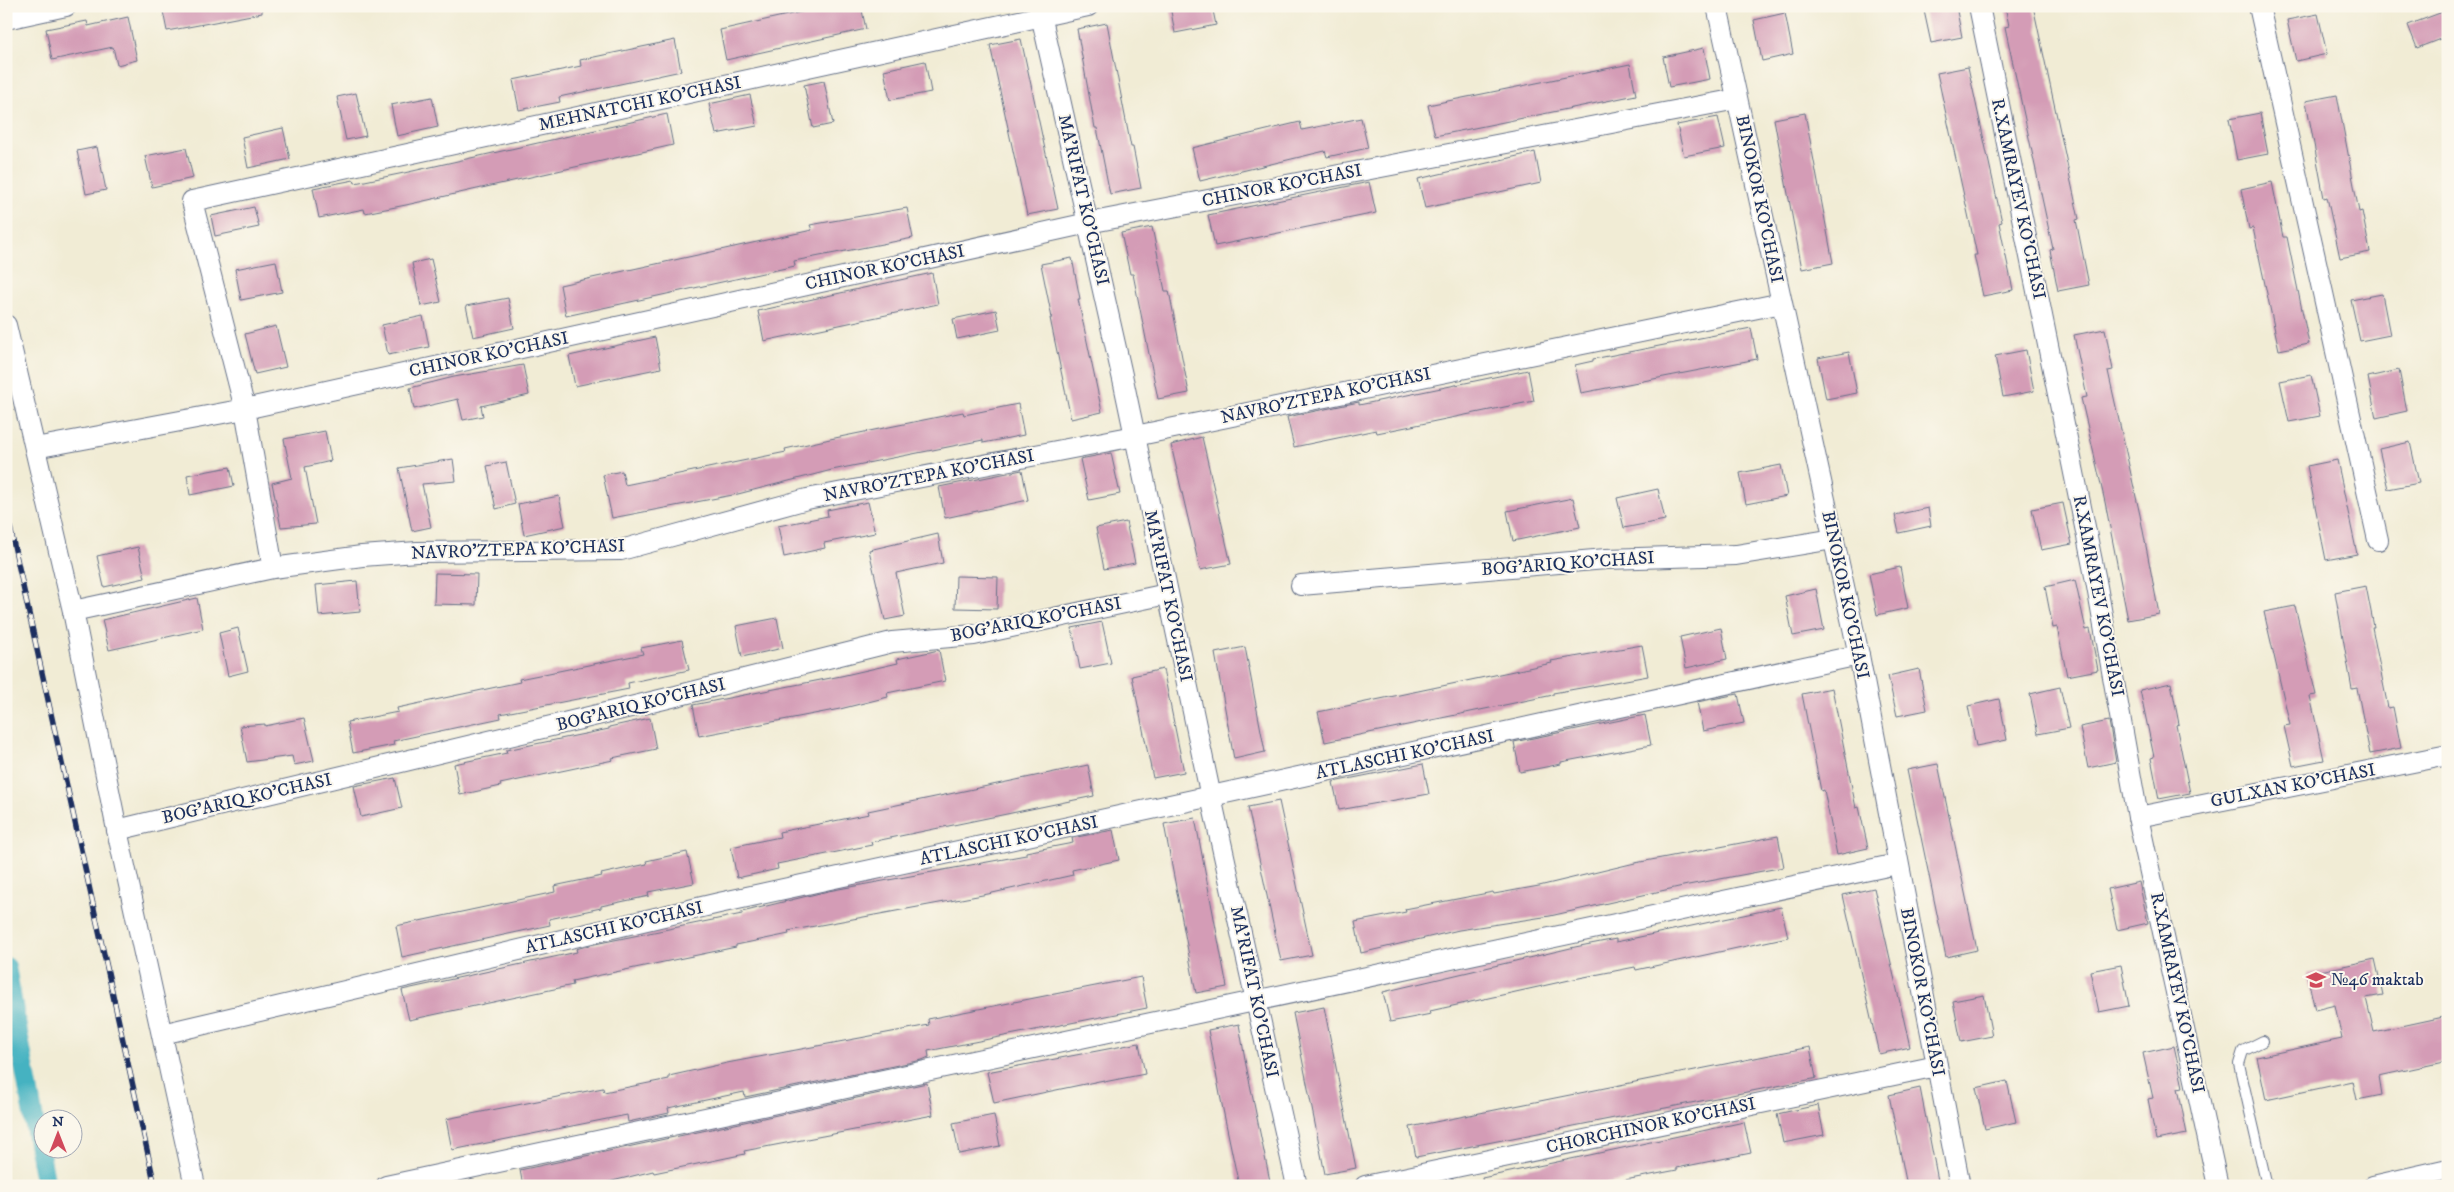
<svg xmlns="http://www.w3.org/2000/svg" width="2454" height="1192" viewBox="0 0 2454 1192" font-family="'IM FELL DW Pica',serif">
	<rect width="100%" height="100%" fill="#fbf7ec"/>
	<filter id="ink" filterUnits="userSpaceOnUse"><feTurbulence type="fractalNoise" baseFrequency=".02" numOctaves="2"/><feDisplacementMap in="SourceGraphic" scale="10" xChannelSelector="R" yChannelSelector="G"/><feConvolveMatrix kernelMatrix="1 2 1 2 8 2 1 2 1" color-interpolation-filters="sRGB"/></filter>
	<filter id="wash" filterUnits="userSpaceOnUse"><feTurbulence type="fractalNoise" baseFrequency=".0096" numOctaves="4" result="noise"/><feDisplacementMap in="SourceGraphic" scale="20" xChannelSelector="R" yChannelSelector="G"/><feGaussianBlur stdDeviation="1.12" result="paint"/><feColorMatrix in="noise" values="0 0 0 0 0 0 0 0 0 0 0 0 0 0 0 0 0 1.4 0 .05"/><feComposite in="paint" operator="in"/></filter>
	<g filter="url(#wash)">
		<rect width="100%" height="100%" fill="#f1ecd5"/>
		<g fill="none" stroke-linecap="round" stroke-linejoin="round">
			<!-- canal -->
			<polyline stroke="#44b2c1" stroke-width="20" points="6,967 46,1186"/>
		</g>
		<g id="blocks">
			<!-- building -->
			<g fill="#d49cb6">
				<polygon points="162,6 262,6 262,13 167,31"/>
				<polygon points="818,6 861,6 866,29 726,60 720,30 819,8"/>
				<polygon points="1170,6 1212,6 1216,25 1175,33"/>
				<polygon points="1923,6 1956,6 1962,37 1931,43"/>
				<polygon points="2005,6 2033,6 2079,219 2076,220 2089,285 2058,291 2050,250 2053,249 2005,27 2009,26"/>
				<polygon points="2448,10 2448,36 2417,48 2408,25"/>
				<polygon points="1785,13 1793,54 1762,61 1754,20"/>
				<polygon points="2318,14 2327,54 2296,61 2287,20"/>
				<polygon points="128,17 137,60 117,65 113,47 52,60 46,29 87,21 88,26"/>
				<polygon points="1107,23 1131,147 1133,147 1141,188 1110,194 1097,128 1095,128 1077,29"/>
				<polygon points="1021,39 1058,209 1027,215 990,45"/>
				<polygon points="675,40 681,71 559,97 560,102 519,110 513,80 581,66 580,60"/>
				<polygon points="1704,48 1710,79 1669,87 1663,57"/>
				<polygon points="925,61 931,92 890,100 884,70"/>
				<polygon points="1630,64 1636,95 1435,136 1428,105"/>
				<polygon points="1968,67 2002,222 1999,223 2013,290 1983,296 1974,255 1977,255 1937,73"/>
				<polygon points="824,81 833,124 813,128 804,85"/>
				<polygon points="356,93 366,136 346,140 337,97"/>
				<polygon points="750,95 757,126 716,134 709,104"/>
				<polygon points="2337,95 2359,212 2362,211 2370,252 2340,258 2327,197 2324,198 2306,101"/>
				<polygon points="432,97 438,127 397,136 391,105"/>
				<polygon points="1805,113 1833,263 1802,269 1774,119"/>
				<polygon points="2260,113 2268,154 2237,160 2229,119"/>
				<polygon points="667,114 673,145 406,205 365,213 364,209 319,218 313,188 354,180 355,183 404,173"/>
				<polygon points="1718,117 1725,148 1684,156 1677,125"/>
				<polygon points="1361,118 1368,148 1327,157 1325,151 1200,181 1192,148 1300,122 1302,130"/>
				<polygon points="283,128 290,159 248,168 242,137"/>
				<polygon points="97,147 106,190 86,194 77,151"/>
				<polygon points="186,148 193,178 152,187 145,156"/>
				<polygon points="1535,152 1541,183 1425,208 1418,179"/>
				<polygon points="1369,182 1376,213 1215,246 1208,215"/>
				<polygon points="2272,182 2283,237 2287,237 2309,344 2279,350 2253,228 2249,229 2241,189"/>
				<polygon points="254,207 259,227 215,236 211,216"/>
				<polygon points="907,208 913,238 794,261 795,266 566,316 560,285 812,230 810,225"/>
				<polygon points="1152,227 1165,291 1169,291 1189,393 1158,399 1133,274 1130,274 1121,233"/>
				<polygon points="1072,258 1080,299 1078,299 1102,412 1071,419 1050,318 1052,318 1041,264"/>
				<polygon points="431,259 441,302 421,306 412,263"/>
				<polygon points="276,261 282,292 241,300 235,269"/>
				<polygon points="932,273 938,304 764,341 758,311"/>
				<polygon points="2382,294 2390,335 2360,341 2351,300"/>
				<polygon points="508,298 514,328 473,337 466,306"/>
				<polygon points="996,310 1000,330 957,339 953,319"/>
				<polygon points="423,316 429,347 388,355 382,325"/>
				<polygon points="276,326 286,367 255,374 245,334"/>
				<polygon points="1751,328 1757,359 1581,393 1575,365 1593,361 1593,359"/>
				<polygon points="2105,329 2113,370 2108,371 2140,515 2159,614 2128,620 2105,502 2081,398 2087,397 2074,335"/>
				<polygon points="655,337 661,368 575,386 569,356"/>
				<polygon points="2026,350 2034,391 2003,397 1995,356"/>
				<polygon points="1849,352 1857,393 1826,399 1818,358"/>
				<polygon points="523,365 529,395 481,406 483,416 463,420 458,399 414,409 410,388 454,377"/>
				<polygon points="1528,370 1534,401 1377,433 1376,430 1294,447 1287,417 1359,402 1359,405"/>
				<polygon points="2399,370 2407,411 2376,418 2368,377"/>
				<polygon points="2311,375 2320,416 2289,422 2280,381"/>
				<polygon points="1018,404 1024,435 983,443 983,440 832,470 738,494 612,518 603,475 622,471 625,485 786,452 785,449 830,439 963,412 964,415"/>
				<polygon points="325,431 331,461 305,467 316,524 281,527 272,483 292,478 284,439"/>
				<polygon points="1202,437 1231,564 1200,570 1171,445"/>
				<polygon points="2410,442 2419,483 2388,489 2379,449"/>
				<polygon points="1111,453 1120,494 1089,500 1080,459"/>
				<polygon points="453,459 456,481 422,484 431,527 412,531 399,468"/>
				<polygon points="2337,460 2357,554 2326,560 2307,466"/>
				<polygon points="506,462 515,504 496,509 487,466"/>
				<polygon points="1781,465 1787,496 1746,504 1740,473"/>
				<polygon points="230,467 234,486 190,495 187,475"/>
				<polygon points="1022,470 1028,500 945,518 939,487"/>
				<polygon points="1658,489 1665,520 1624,528 1617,498"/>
				<polygon points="559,496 565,526 524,535 518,504"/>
				<polygon points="1573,498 1580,527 1513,541 1507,511"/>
				<polygon points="868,502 875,533 824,543 825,548 784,557 778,526 828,516 827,510"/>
				<polygon points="2063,503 2072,544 2041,550 2032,509"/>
				<polygon points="1928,508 1931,526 1899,533 1895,515"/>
				<polygon points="1126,522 1135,563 1104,569 1096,528"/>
				<polygon points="938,534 943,563 896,573 905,616 885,620 869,550"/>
				<polygon points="138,547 145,578 104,587 97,556"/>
				<polygon points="1900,567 1908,608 1877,615 1869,574"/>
				<polygon points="435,573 477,574 476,605 434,604"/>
				<polygon points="956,576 998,577 997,609 955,608"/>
				<polygon points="2075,580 2086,630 2090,629 2098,670 2067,676 2057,627 2053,628 2045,587"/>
				<polygon points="357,581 360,612 319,616 316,585"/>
				<polygon points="2366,586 2374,627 2372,627 2388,708 2393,707 2401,748 2370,754 2357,688 2352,689 2335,592"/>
				<polygon points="1816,589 1824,630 1793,636 1785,596"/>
				<polygon points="197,598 203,629 109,650 102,620"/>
				<polygon points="2295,606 2316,695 2310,696 2324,760 2293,766 2284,726 2290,725 2264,612"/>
				<polygon points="777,618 783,648 742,657 736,626"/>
				<polygon points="1102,622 1111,663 1080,669 1072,628"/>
				<polygon points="238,628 248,671 228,676 219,633"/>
				<polygon points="1721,628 1727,659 1686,668 1680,637"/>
				<polygon points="682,640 689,670 628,683 629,689 500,714 501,718 393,741 394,745 353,753 347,722 398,712 397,708 520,682 519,679 643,654 641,648"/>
				<polygon points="1642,645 1648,676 1553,693 1553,695 1325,742 1318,712 1552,663 1551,661"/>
				<polygon points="1245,647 1265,752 1234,759 1215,653"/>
				<polygon points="939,650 945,681 887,693 888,697 840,709 699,736 693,705 841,676 898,663 897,659"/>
				<polygon points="1163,669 1184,772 1153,778 1132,676"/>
				<polygon points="1919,669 1927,710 1897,716 1888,676"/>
				<polygon points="2171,683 2179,724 2176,725 2190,793 2159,799 2151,758 2154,757 2140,690"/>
				<polygon points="2060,687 2069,728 2038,734 2030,694"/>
				<polygon points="1832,688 1856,808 1859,807 1868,848 1837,855 1824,790 1821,791 1802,694"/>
				<polygon points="1738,694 1744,723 1703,731 1697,702"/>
				<polygon points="1999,699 2007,740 1976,746 1968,706"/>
				<polygon points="1645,715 1651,745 1561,762 1561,764 1520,772 1514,742"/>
				<polygon points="304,718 314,761 294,765 292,756 247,762 240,726 265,724 265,726"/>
				<polygon points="650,718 656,749 612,758 613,760 500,784 501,786 460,795 454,764 507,753 506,750 609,729 609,727"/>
				<polygon points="2109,721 2116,762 2088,768 2080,727"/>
				<polygon points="1423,764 1429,794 1339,810 1333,782"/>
				<polygon points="1938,764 1977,950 1946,957 1907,770"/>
				<polygon points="1088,765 1094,796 871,842 872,845 777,864 778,869 737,878 731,847 780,837 779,832 869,814 868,811"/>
				<polygon points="395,778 402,808 361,817 354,786"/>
				<polygon points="1279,801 1312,955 1281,961 1248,807"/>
				<polygon points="1195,818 1227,987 1196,993 1164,824"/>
				<polygon points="1113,830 1119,860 1072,870 1073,875 988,894 788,931 789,934 736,945 736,947 572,981 573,985 409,1020 402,990 577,952 576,949 590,945 742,914 742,912 828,891 1026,855 1026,852 1073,843 1072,838"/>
				<polygon points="1778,836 1784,867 1683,886 1550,916 1459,930 1361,953 1355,922 1406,912 1405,909 1493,892 1494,894 1539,886 1635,863"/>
				<polygon points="687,852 694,883 648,892 649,896 601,906 601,908 549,919 550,925 402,957 396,926 555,892 554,886 602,876 601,874 647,864 646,861"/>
				<polygon points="2139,882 2148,923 2117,930 2108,889"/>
				<polygon points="1874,888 1910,1047 1879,1054 1843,895"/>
				<polygon points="1781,907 1788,937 1636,970 1635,967 1574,979 1430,1011 1431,1014 1390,1022 1383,992 1575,947 1616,939 1616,942"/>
				<polygon points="2375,959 2383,995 2366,998 2374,1032 2448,1016 2448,1061 2379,1076 2382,1095 2357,1100 2353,1081 2266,1100 2257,1057 2342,1039 2335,1005 2315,1010 2307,974"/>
				<polygon points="2121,965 2129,1006 2099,1012 2090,971"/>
				<polygon points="1141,977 1147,1008 928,1051 929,1057 922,1060 745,1097 744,1092 668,1108 669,1113 628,1122 627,1115 452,1150 446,1119 603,1088 604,1092 669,1079 669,1076 727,1063 929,1025 928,1019"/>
				<polygon points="1984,995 1992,1036 1961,1042 1953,1001"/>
				<polygon points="1324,1007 1356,1168 1325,1174 1293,1013"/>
				<polygon points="1239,1024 1246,1065 1271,1186 1239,1186 1220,1095 1208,1030"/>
				<polygon points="1139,1043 1145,1074 1104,1082 1104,1080 994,1103 987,1072"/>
				<polygon points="2174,1046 2183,1087 2178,1088 2187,1134 2156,1140 2148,1099 2153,1098 2143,1053"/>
				<polygon points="1810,1047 1816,1078 1813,1079 1416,1157 1410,1127"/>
				<polygon points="2007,1081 2016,1122 1985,1129 1976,1088"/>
				<polygon points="927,1083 933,1115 744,1151 745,1154 654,1173 653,1171 592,1186 523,1186 520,1170"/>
				<polygon points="1920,1088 1928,1129 1939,1186 1907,1186 1889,1095"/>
				<polygon points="1818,1105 1824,1135 1783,1143 1777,1114"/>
				<polygon points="994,1115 1000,1146 959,1154 953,1123"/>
				<polygon points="1744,1122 1751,1153 1677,1168 1677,1170 1594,1186 1483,1186 1482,1178"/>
			</g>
		</g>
	</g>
	<g filter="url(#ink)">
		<use href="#blocks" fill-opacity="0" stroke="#667188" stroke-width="1"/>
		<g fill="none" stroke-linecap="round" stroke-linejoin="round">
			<defs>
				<polyline id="service" points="2263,1041 2243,1051 2239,1064 2267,1186"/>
				<g id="minor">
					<polyline points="1039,6 1124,384 1211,797 1297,1186"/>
					<polyline points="1717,6 1859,655 1960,1186"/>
					<polyline points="1979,6 2096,581 2138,817 2218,1186"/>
					<polyline points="2259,6 2378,540"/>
					<polyline points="6,19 66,6"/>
					<polyline points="6,325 73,611 117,830 195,1186"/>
					<polyline points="35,448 245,409 1088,223 1737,99"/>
					<polyline points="273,568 245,409 192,201 1088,6"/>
					<polyline points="1301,585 1606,559 1736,555 1834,539"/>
					<polyline points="73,611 273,568 362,556 417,552 621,550 807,499 1135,436 1782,303"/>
					<polyline points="2138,817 2448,755"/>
					<polyline points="117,830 664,699 892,642 974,635 1167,594"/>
					<polyline points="162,1034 719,903 1859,655"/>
					<polyline points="386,1186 1897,864"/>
					<polyline points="1365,1186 1937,1066"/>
					<polyline points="2373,1186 2448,1169"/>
				</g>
			</defs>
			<!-- service casing -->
			<use href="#service" stroke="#667188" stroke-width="12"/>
			<!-- minor casing -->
			<use href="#minor" stroke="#667188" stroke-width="22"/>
			<!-- service -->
			<use href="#service" stroke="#fff" stroke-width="10"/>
			<!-- minor -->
			<use href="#minor" stroke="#fff" stroke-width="20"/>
			<defs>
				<polyline id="rail" points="6,509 155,1186"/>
			</defs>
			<!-- rail casing -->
			<use href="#rail" stroke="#1b2f5e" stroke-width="5.5"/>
			<!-- rail -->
			<use href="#rail" stroke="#fbf7ec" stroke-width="4" stroke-dasharray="11" stroke-linecap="butt"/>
		</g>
	</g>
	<!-- icons -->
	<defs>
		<symbol id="school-bare" viewBox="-9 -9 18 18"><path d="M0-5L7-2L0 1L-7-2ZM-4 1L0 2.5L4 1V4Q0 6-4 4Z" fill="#d1495b" stroke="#fbf7ec" stroke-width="2.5" paint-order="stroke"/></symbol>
	</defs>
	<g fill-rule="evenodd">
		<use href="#school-bare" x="2302" y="966" width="28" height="28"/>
	</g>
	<g text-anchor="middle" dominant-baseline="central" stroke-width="4" stroke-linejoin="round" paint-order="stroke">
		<!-- street labels -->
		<g font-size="18" fill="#1b2f5e" stroke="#fbf7ec">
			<text transform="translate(640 104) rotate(-12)">MEHNATCHI KO'CHASI</text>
			<text transform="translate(1282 186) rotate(-11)">CHINOR KO'CHASI</text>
			<text transform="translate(1759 199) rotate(78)">BINOKOR KO'CHASI</text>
			<text transform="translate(2018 199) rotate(78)">R.XAMRAYEV KO'CHASI</text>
			<text transform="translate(1083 200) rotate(77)">MA'RIFAT KO'CHASI</text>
			<text transform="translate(885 268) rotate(-12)">CHINOR KO'CHASI</text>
			<text transform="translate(489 355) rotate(-12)">CHINOR KO'CHASI</text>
			<text transform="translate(1326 396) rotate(-12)">NAVRO'ZTEPA KO'CHASI</text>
			<text transform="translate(929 476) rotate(-11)">NAVRO'ZTEPA KO'CHASI</text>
			<text transform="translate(518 550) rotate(-2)">NAVRO'ZTEPA KO'CHASI</text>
			<text transform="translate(1568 564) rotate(-4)">BOG'ARIQ KO'CHASI</text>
			<text transform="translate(1845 595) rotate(78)">BINOKOR KO'CHASI</text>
			<text transform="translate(1168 596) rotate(78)">MA'RIFAT KO'CHASI</text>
			<text transform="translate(2098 596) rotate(79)">R.XAMRAYEV KO'CHASI</text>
			<text transform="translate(1036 620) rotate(-11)">BOG'ARIQ KO'CHASI</text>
			<text transform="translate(641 705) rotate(-14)">BOG'ARIQ KO'CHASI</text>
			<text transform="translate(1405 755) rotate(-12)">ATLASCHI KO'CHASI</text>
			<text transform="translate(2293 786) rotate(-11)">GULXAN KO'CHASI</text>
			<text transform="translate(247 799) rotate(-13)">BOG'ARIQ KO'CHASI</text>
			<text transform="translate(1009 841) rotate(-12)">ATLASCHI KO'CHASI</text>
			<text transform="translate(614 928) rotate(-13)">ATLASCHI KO'CHASI</text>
			<text transform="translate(1254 992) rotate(78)">MA'RIFAT KO'CHASI</text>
			<text transform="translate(1922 992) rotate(79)">BINOKOR KO'CHASI</text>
			<text transform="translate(2177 993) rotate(78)">R.XAMRAYEV KO'CHASI</text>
			<text transform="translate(1651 1126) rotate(-12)">CHORCHINOR KO'CHASI</text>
		</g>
		<!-- poi labels -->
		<g font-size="18" fill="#1b2f5e" stroke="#fbf7ec" text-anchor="start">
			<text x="2331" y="980">№46 maktab</text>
		</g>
	</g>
	<!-- margin -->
	<rect width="2454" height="1192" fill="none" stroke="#fbf7ec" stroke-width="25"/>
	<!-- north arrow -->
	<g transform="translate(58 1134)"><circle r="24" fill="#fbf7ec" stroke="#a1a7b3"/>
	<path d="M0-4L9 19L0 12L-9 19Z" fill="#d1495b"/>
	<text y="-8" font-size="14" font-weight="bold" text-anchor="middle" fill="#1b2f5e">N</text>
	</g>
</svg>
